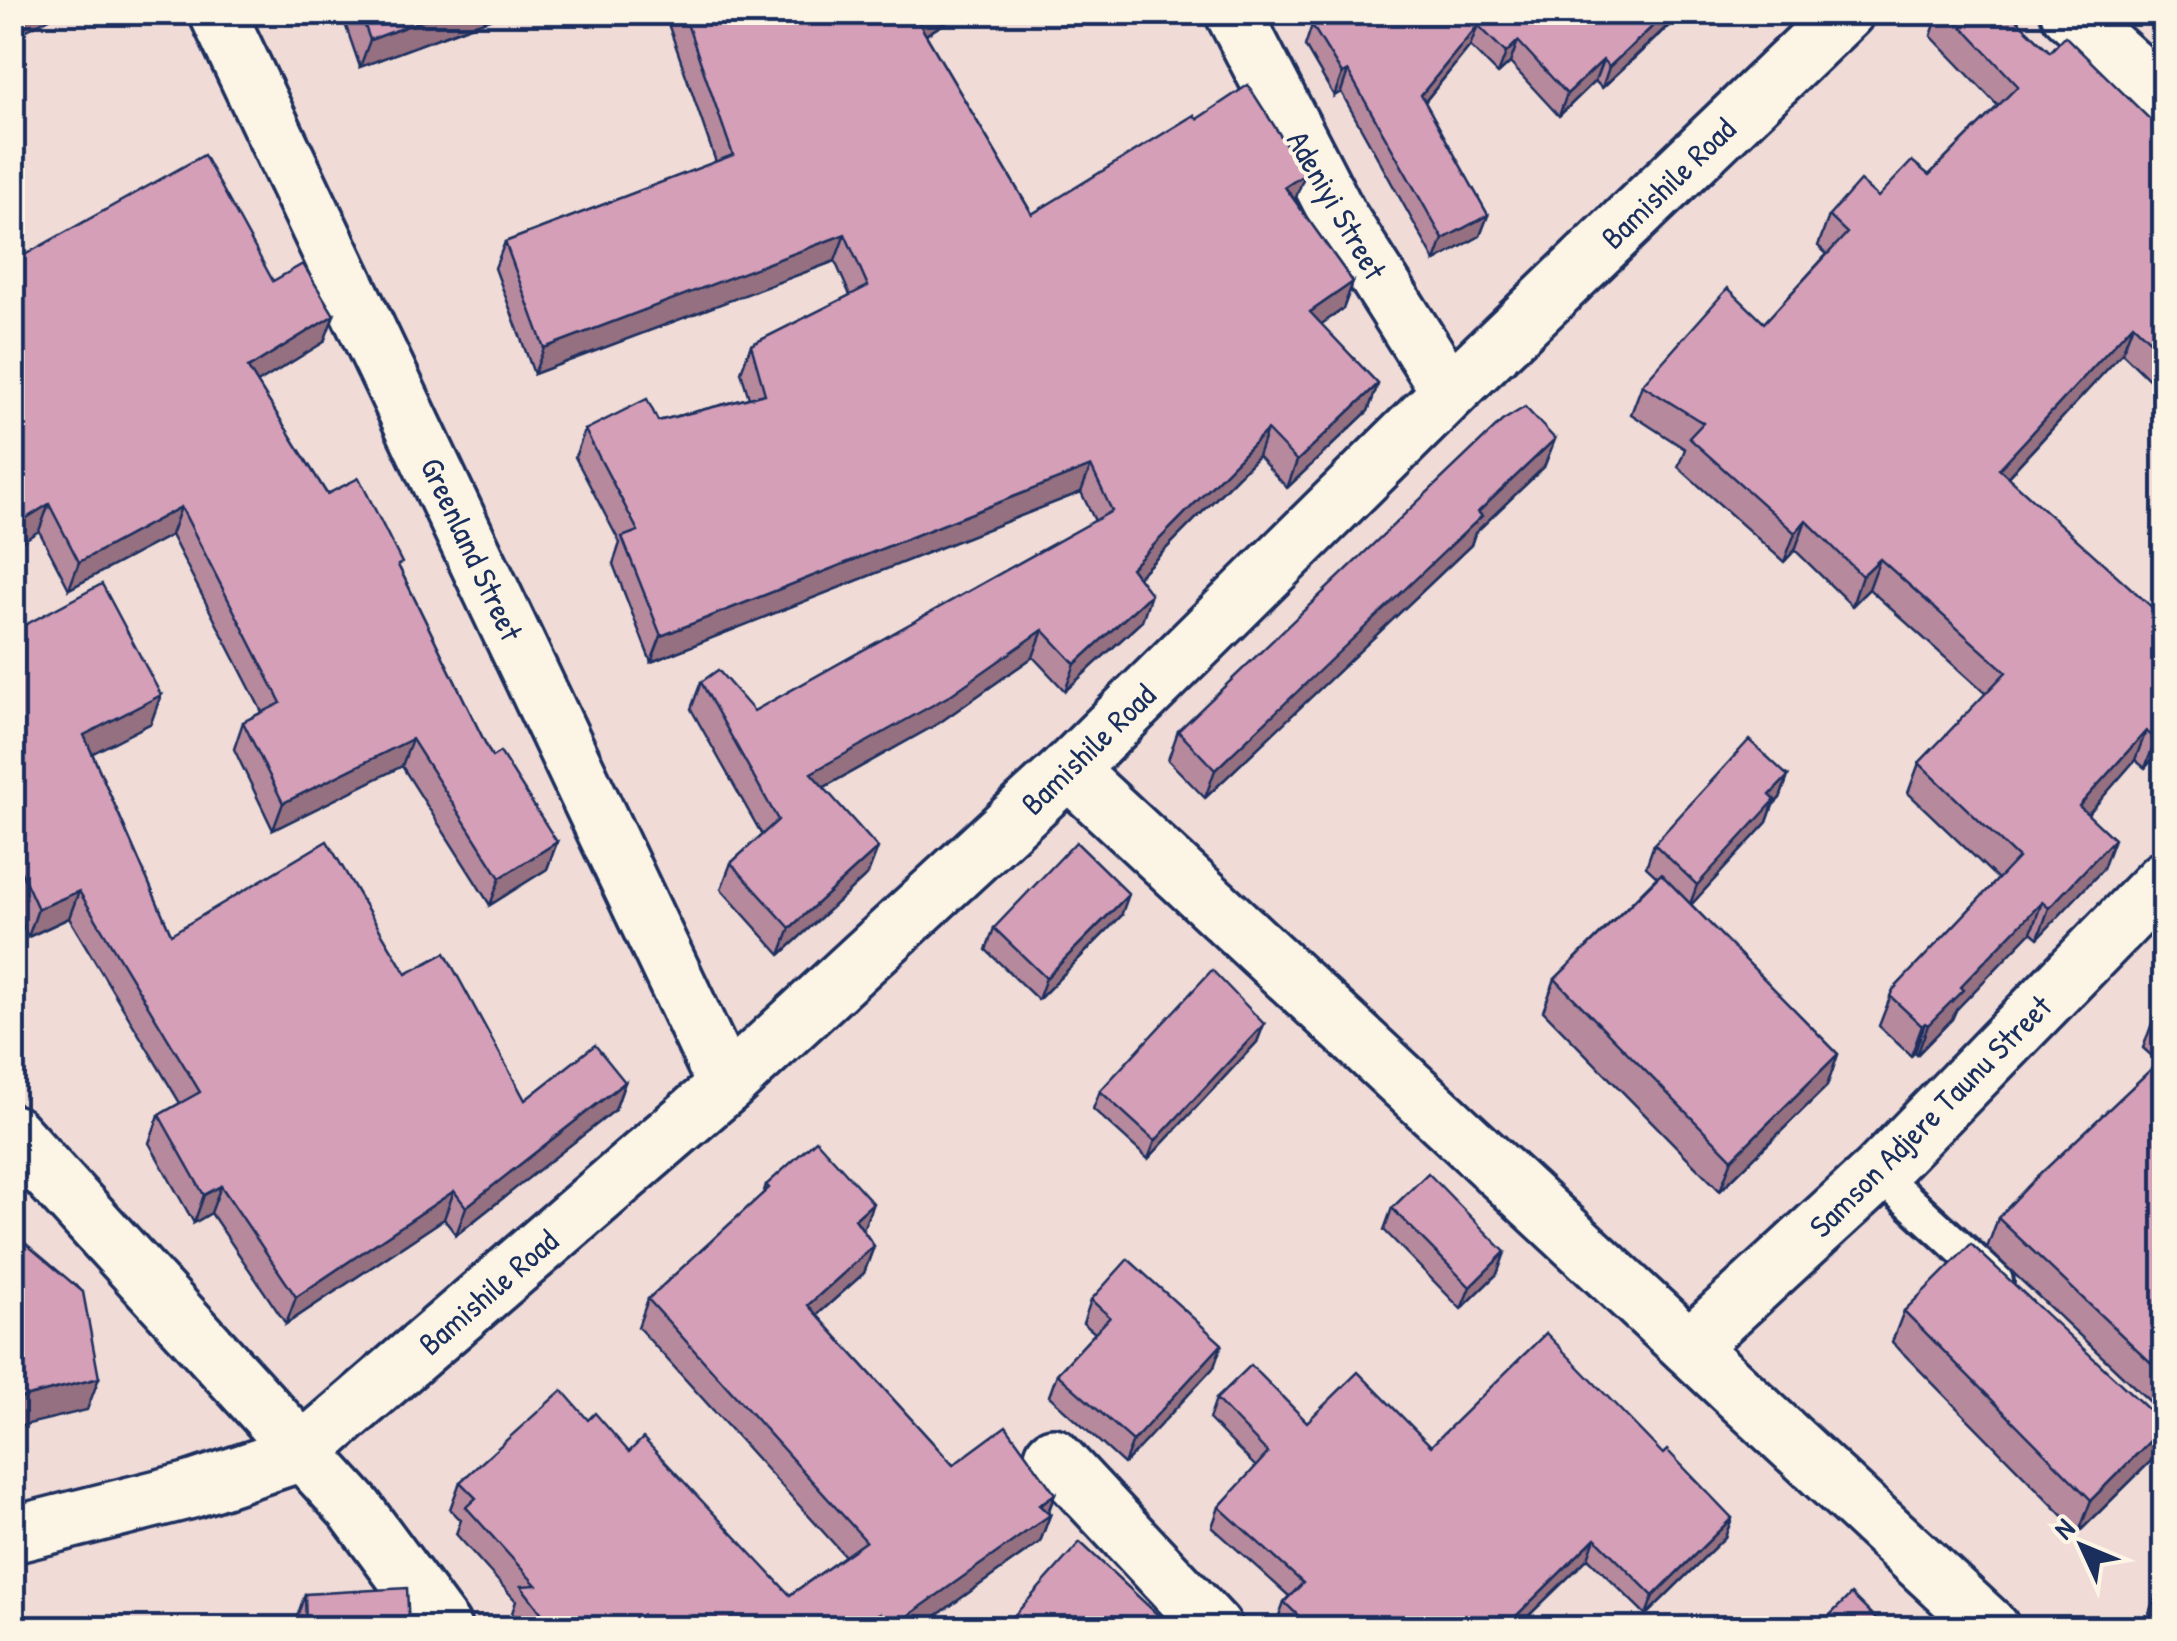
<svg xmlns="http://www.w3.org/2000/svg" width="2177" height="1641" viewBox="0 0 2177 1641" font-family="'Patrick Hand',sans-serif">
	<rect width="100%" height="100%" fill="#f0dbd7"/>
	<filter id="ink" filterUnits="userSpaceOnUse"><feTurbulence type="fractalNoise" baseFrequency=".01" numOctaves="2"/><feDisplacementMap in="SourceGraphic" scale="20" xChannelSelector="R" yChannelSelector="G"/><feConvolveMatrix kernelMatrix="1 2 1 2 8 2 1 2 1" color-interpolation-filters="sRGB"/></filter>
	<g filter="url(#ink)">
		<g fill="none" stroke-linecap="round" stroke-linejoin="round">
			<defs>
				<polyline id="service" points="1878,1173 1996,1281"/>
				<g id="minor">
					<polyline points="217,12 726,1086"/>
					<polyline points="1233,12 1338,215 1450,392"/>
					<polyline points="2069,12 2164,97"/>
					<polyline points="1068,770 1991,1628"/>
					<polyline points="12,1133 355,1509 443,1628"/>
					<polyline points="1689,1347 1878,1173 2164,879"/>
					<polyline points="1053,1456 1214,1628"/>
					<polyline points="12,1535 191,1490 301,1453 726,1086 1068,770 1450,392 1846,12"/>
				</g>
			</defs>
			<!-- service casing -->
			<use href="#service" stroke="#1b2f5e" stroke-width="40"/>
			<!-- minor casing -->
			<use href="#minor" stroke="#1b2f5e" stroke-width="62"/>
			<!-- service -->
			<use href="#service" stroke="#fcf5e5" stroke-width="32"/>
			<!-- minor -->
			<use href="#minor" stroke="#fcf5e5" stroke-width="55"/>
		</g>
		<!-- wall -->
		<g fill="#b7899d" stroke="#1b2f5e" stroke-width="2.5">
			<polygon points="341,12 508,12 360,67"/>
			<polygon points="664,12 963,12 926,35 1032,214 1197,119 1295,201 1353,282 1343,309 1321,324 1378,384 1368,411 1287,488 1258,456 1138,577 1142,621 1065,691 1033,657 939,723 823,788 868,874 780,955 721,889 731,863 762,835 691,709 701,682 754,711 1095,521 1081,492 651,662 613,564 620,543 575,457 585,430 658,421 749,398 741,372 751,345 850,295 835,261 534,374 495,268 505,242 716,162"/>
			<polygon points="1939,12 2008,12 2050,52 2164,133 2164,394 2122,353 2008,477 2164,746 2145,768 2135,760 2088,814 2103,869 2038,938 2031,932 1956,1010 1952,1019 1917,1055 1915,1052 1911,1056 1879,1026 1893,990 1998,879 1908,793 1919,763 1986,694 1869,589 1852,606 1795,550 1784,562 1678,467 1685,449 1631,414 1642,385 1764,323 1827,254 1818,246 1829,216 1878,197 1929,175 1998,106 1931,36"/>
			<polygon points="1682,14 1602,88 1595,81 1559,116 1510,63 1498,74 1470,46 1425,102 1488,215 1480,236 1435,261 1341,92 1334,96 1305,46 1312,25"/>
			<polygon points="12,262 273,281 324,342 257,383 327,494 400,569 492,757 557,842 547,869 490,905 402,766 273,830 234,749 243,722 262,712 171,535 69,589 39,531"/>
			<polygon points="1555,439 1544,467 1475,533 1471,545 1205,798 1168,760 1178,731"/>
			<polygon points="12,632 151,723 92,753 171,934 406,974 525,1100 625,1082 615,1110 456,1235 444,1219 286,1324 211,1213 194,1223 149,1143 159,1115 180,1103 69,918 28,937 12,903"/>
			<polygon points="1788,776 1780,798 1773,805 1767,822 1691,905 1838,1054 1827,1086 1720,1191 1543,1011 1555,979 1657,877 1646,867 1654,844"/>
			<polygon points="1121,916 1038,1000 986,950 994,928"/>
			<polygon points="2164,1006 2164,1415 1987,1248 1998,1218 2159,1062 2143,1048 2154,1018"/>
			<polygon points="1264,1024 1257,1042 1148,1159 1093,1109 1100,1091"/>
			<polygon points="766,1185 863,1230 874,1246 864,1273 817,1315 953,1465 1055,1494 1048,1513 1050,1515 1040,1542 919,1628 523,1628 512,1613 516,1601 456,1534 461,1520 450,1509 460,1482 588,1420 629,1452 790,1595 845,1556 638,1327 648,1299 763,1194"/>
			<polygon points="1392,1208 1505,1252 1497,1274 1461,1309 1384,1230"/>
			<polygon points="1091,1300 1214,1367 1124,1464 1049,1396 1057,1374 1095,1333 1083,1323"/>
			<polygon points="1904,1311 2164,1424 2164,1430 2155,1457 2079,1532 1892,1342"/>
			<polygon points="1216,1399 1307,1422 1431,1446 1663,1454 1732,1518 1725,1537 1646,1615 1588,1558 1516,1628 1284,1628 1277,1621 1284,1602 1289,1596 1212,1527 1219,1507 1256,1467 1209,1419"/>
			<polygon points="2164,1578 2164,1628 2149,1613 2160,1583"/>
			<polygon points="305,1594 409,1628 293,1628"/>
		</g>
		<!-- shaded-wall -->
		<g fill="#956f80" stroke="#1b2f5e" stroke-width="2.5">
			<polygon points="12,12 61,12 12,38"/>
			<polygon points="445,12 508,12 360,67 370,40"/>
			<polygon points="929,12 963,12 907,46 917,20"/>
			<polygon points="1668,12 1682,12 1602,88 1609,67"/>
			<polygon points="1478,25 1470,46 1413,116 1421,95"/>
			<polygon points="1518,41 1510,63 1498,74 1506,53"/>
			<polygon points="1603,60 1595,81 1559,116 1567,94"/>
			<polygon points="1348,71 1341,92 1334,96 1342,74"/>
			<polygon points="1305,174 1295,200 1285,187"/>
			<polygon points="1488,215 1480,236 1435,261 1443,239"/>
			<polygon points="845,234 835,261 534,374 544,348"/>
			<polygon points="1353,282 1343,309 1300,339 1310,312"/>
			<polygon points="334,315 324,342 238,395 248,368"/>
			<polygon points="2133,324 2122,353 1988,498 1999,469"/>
			<polygon points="1378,384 1368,411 1287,488 1297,461"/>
			<polygon points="1267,430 1258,456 1121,594 1131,568"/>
			<polygon points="1555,439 1544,467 1475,533 1471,545 1205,798 1215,770 1478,512"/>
			<polygon points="1091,466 1081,492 651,662 661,636"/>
			<polygon points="49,504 39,531 12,548 12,527"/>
			<polygon points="181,507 171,535 69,589 79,562"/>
			<polygon points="1806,520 1795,550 1784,562 1795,533"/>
			<polygon points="1880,559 1869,589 1852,606 1862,576"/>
			<polygon points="1151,594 1142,621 1065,691 1075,664"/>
			<polygon points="1043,630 1033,657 939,723 801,800 811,773"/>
			<polygon points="161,695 151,723 74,763 84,735"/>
			<polygon points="2164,729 2164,746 2145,768 2156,739"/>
			<polygon points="2146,731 2135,760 2069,836 2079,806"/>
			<polygon points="412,739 402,766 273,830 283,803"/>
			<polygon points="1788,776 1780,798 1773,805 1767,822 1689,907 1697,885 1770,795"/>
			<polygon points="2114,839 2103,869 2038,938 2049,908"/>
			<polygon points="557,842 547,869 490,905 500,878"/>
			<polygon points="878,848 868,874 780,955 790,928"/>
			<polygon points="79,891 69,918 28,937 38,909"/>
			<polygon points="1129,894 1121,916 1038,1000 1046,978"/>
			<polygon points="2042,902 2031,932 1956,1010 1952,1019 1917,1055 1928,1025 1960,987"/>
			<polygon points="1925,1023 1915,1052 1911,1056 1922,1026"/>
			<polygon points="1264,1024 1257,1042 1148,1159 1155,1141"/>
			<polygon points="1838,1054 1827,1086 1720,1191 1732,1159"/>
			<polygon points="625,1082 615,1110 456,1235 466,1207"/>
			<polygon points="221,1186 211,1213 194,1223 204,1195"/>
			<polygon points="454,1191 444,1219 286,1324 296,1297"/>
			<polygon points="873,1203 863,1230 855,1219"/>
			<polygon points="874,1246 864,1273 798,1332 808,1305"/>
			<polygon points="1505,1252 1497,1274 1461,1309 1470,1287"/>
			<polygon points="1222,1344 1214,1367 1124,1464 1133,1441"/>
			<polygon points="99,1378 87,1410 12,1428 12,1400"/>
			<polygon points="2164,1427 2155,1457 2079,1532 2091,1500"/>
			<polygon points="1055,1494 1046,1517 1050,1515 1040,1542 919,1628 891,1628"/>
			<polygon points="1732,1518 1725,1537 1646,1615 1653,1596"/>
			<polygon points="1595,1538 1588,1558 1516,1628 1504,1628"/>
			<polygon points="880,1613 875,1628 852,1628"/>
		</g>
		<!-- building -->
		<g fill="#d59fb7" stroke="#1b2f5e" stroke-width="2.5">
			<polygon points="360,12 445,12 370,40"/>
			<polygon points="683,12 929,12 917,20 1032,214 1194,115 1197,119 1248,85 1305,174 1285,187 1353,282 1310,312 1378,384 1297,461 1267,430 1131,568 1151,594 1075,664 1043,630 949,696 811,773 878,848 790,928 731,863 778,820 701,682 718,670 754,711 1112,511 1091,466 661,636 622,537 638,531 585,430 647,399 658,421 765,394 751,345 868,286 845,234 544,348 505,242 733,155"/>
			<polygon points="1334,12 1668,12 1609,67 1603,60 1567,94 1518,41 1506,53 1478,25 1421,95 1488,215 1443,239 1348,71 1342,74 1312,25"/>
			<polygon points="1948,12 2008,12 2050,52 2065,36 2164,133 2164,354 2133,324 1999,469 2164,618 2164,729 2156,739 2146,731 2079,806 2114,839 2049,908 2042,902 1960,987 1963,990 1928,1025 1925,1023 1922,1026 1890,996 1893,990 2018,858 1919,763 2006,672 1880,559 1862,576 1806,520 1795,533 1689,438 1703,423 1642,385 1728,288 1764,323 1847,233 1829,216 1860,181 1878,197 1912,161 1929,175 2018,86"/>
			<polygon points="204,155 273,281 303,264 334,315 248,368 327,494 359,478 402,563 398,565 492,757 500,752 557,842 500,878 412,739 283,803 243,722 281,703 181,507 79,562 49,504 12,527 12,262"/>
			<polygon points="1525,407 1555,439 1478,512 1482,516 1215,770 1178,731 1502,421"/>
			<polygon points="102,584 161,695 84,735 171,934 327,841 406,974 445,953 525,1100 595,1045 625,1082 466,1207 454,1191 296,1297 221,1186 204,1195 159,1115 200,1092 79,891 38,909 12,852 12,632"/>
			<polygon points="1749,740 1788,776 1770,795 1775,800 1697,885 1654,844"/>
			<polygon points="1076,842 1129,894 1046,978 994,928"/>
			<polygon points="1661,874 1838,1054 1732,1159 1555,979"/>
			<polygon points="1212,970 1264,1024 1155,1141 1100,1091"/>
			<polygon points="2164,1006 2164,1027 2154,1018"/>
			<polygon points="2164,1057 2164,1375 1998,1218 2034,1180"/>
			<polygon points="816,1140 873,1203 855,1219 874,1246 808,1305 953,1465 1006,1426 1055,1494 1039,1505 1050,1515 891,1628 880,1613 852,1628 553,1628 521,1586 536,1585 466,1507 476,1498 460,1482 562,1390 588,1420 595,1413 629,1452 643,1438 790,1595 866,1541 648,1299 769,1188 766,1185"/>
			<polygon points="1428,1173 1505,1252 1470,1287 1392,1208"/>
			<polygon points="12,1232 83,1292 99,1378 12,1400"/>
			<polygon points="1971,1244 2164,1424 2164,1427 2091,1500 1904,1311"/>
			<polygon points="1128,1259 1222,1344 1133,1441 1057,1374 1110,1317 1091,1300"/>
			<polygon points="1546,1333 1663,1454 1667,1450 1732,1518 1653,1596 1595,1538 1504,1628 1311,1628 1284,1602 1303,1583 1219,1507 1268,1453 1216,1399 1251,1365 1307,1422 1358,1372 1431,1446"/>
			<polygon points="1080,1542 1159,1616 1155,1620 1164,1628 1003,1628"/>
			<polygon points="407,1588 409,1628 306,1628 305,1594"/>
			<polygon points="1851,1594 1885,1628 1817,1628"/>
		</g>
	</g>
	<g text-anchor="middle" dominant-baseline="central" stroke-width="8" stroke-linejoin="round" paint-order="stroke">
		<!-- street labels -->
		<g font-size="32" fill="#1b2f5e" stroke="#fcf5e5">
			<text transform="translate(1668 183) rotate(-44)">Bamishile Road</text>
			<text transform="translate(1337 205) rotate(60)">Adeniyi Street</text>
			<text transform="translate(472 549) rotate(65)">Greenland Street</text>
			<text transform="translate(1088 749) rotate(-44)">Bamishile Road</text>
			<text transform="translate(1930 1116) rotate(-45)">Samson Adjere Taunu Street</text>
			<text transform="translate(488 1292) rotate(-41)">Bamishile Road</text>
		</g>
	</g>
	<!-- margin -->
	<rect width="2177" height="1641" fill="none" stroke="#fcf5e5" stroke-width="50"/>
	<rect x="25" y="25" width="2127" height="1591" fill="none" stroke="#1b2f5e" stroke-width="4" filter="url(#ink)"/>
	<!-- north arrow -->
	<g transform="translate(2082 1546) rotate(314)" stroke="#fcf5e5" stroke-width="8" paint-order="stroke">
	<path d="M0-8L18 38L0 25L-18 38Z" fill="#1b2f5e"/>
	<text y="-15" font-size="28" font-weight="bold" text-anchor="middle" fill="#1b2f5e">N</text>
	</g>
</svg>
